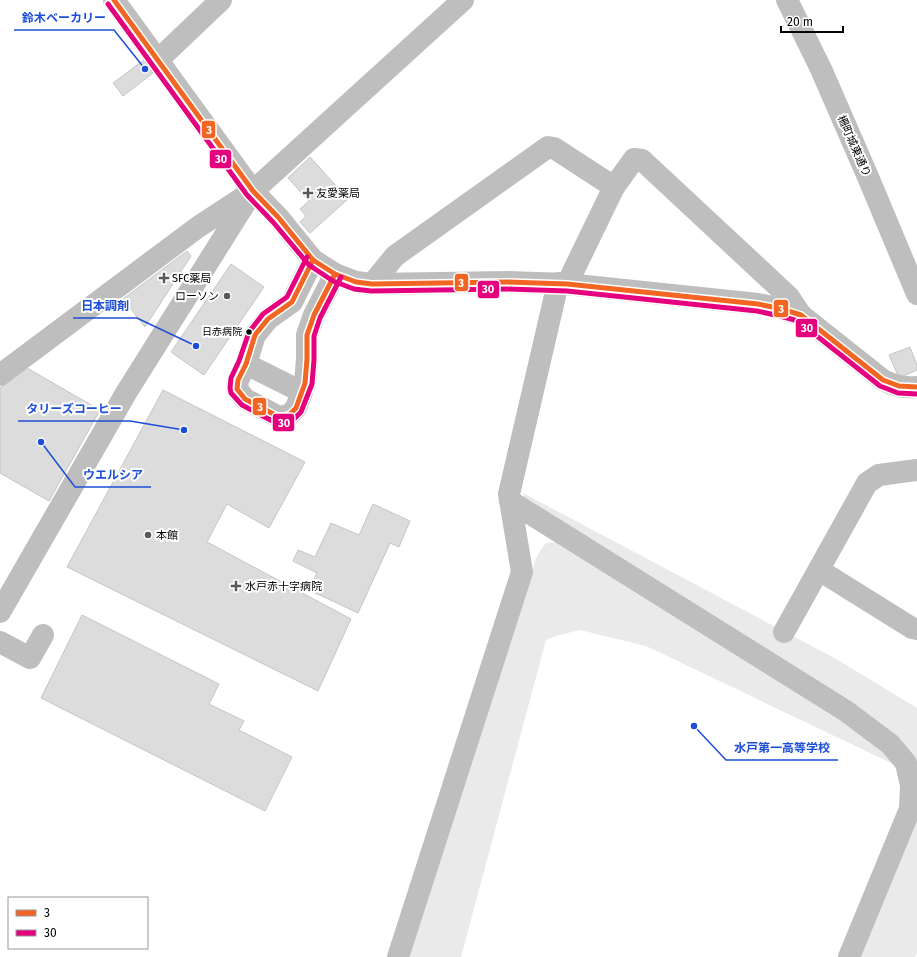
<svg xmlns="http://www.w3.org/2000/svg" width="917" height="957" viewBox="0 0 917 957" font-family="'Fira Sans','Noto Sans JP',sans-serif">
	<rect width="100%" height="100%" fill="#fff"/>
	<!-- green -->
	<g fill="#eaeaea">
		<polygon points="523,493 838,660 917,708 917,766 524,497"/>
		<polygon points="560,542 880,742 893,761 891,763 646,646 580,630 559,635 546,640 461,957 406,957 535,561 540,551 546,543"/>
		<polygon points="917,809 917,953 915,957 855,957"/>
	</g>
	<!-- building -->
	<g fill="#dcdcdc" stroke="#c5c5c5">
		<polygon points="144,60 153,73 123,96 113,83"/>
		<polygon points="310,157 348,199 310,233 300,222 306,216 300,209 309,201 288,178"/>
		<polygon points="187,251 191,256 145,327 123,299"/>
		<polygon points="231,264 264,287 204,375 171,352"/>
		<polygon points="910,347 917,365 917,370 899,378 889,355"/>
		<polygon points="27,368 100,410 49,501 0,473 0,388"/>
		<polygon points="163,390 305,462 269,528 227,504 207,542 351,619 318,691 67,567"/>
		<polygon points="373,504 410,521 399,547 390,543 358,613 309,590 317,573 293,561 298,550 315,557 331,523 359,535"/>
		<polygon points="82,615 219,684 209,704 244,721 239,730 292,757 265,811 41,698"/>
	</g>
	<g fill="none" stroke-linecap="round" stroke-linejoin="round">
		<!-- minor -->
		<g stroke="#bebebe" stroke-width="22">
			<path d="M 114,0 L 253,191 L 278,217 L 313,260 L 335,274 L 356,282 L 372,284 L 507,282 L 567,284 L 758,304 L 782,309 L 801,315 L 883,380 C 895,386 903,388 917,387"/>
			<polyline points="787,0 821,69 868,177 917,294"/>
			<polyline points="158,60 221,0"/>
			<polyline points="313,260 292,302 268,319 255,335 246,364 238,380 237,389 245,399 279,417 289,415 296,408 305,383 307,359 307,335 314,315 335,274"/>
			<polyline points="372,284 395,256 548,147 554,148 614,187"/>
			<polyline points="567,284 614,187 634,159 642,160 789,297 801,315"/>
			<polyline points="246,364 302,392"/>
			<polyline points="0,375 198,227 253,191 463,0"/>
			<polyline points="510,501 846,711 890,744 906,763 911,785 910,809 849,957"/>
			<polyline points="819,570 912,628 917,629"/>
			<polyline points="0,612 126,393 249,197"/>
			<polyline points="784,632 867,483 879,475 917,470"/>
			<polyline points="0,642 30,658 43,635"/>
			<polyline points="398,957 522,572 509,494 558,283"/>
		</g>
		<defs>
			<g id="bus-1">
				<polyline points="114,0 253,191 278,217 313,260 335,274 356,282 372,284 507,282 567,284 758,304 782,309 801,315 883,380 899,386 917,387"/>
				<polyline points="313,260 292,302 268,319 255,335 246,364 238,380 237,389 245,399 279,417 289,415 296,408 305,383 307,359 307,335 314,315 335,274"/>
			</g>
			<g id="bus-2">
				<polyline points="108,4 247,195 273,222 309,265 333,281 354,289 371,291 507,289 567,291 757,311 780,316 798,321 880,386 898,393 917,394"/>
				<polyline points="307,257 287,297 263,314 249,332 239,361 231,378 230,388 231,393 242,405 278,424 292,421 301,412 312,384 314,360 314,336 320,318 341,277"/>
			</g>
		</defs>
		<!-- bus-1 casing -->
		<use href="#bus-1" stroke="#fff" stroke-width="8"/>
		<!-- bus-2 casing -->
		<use href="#bus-2" stroke="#fff" stroke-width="8"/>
		<!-- bus-1 -->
		<use href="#bus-1" stroke="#f26522" stroke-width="5"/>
		<!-- bus-2 -->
		<use href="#bus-2" stroke="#e5007d" stroke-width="5"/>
	</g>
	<!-- markers -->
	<g fill="#595959" stroke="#fff" stroke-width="1.5">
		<path d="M306 187h4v4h4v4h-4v4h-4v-4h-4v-4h4z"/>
		<path d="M162 272h4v4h4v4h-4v4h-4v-4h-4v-4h4z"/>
		<circle cx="227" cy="296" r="4"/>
		<circle cx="148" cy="535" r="4"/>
		<path d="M234 580h4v4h4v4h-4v4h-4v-4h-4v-4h4z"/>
	</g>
	<circle fill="#000" stroke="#fff" stroke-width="1.5" cx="249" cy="332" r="3.5"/>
	<g text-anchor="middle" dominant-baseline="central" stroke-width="4" stroke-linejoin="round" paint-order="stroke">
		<!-- bus labels -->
		<g font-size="10" fill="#000" stroke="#fff" text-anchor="end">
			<text x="242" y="332">日赤病院</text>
		</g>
		<!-- street labels -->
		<g font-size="11" fill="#000" stroke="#fff">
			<text transform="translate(854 146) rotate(66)">柵町城東通り</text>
		</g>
		<!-- poi labels -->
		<g font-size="11" fill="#000" stroke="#fff" text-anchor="start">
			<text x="316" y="193">友愛薬局</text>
			<text x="172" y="278">SFC薬局</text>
			<text x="219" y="296" text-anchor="end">ローソン</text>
			<text x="156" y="535">本館</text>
			<text x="245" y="586">水戸赤十字病院</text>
		</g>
	</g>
	<!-- callouts -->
	<path fill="none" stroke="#1d4ed8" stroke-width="1.5" d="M145 69L114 30H14M196 346L137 318H73M184 430L130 421H18M41 442L75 487H151M694 726L726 760H838"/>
	<g fill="#1d4ed8" stroke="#fff" stroke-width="1.5">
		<circle cx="145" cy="69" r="4"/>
		<circle cx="196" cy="346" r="4"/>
		<circle cx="184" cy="430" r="4"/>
		<circle cx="41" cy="442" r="4"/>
		<circle cx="694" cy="726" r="4"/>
	</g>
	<g font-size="12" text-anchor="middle" font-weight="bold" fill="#1d4ed8" stroke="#fff" stroke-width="4" stroke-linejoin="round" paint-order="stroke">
		<text x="64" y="22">鈴木ベーカリー</text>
		<text x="105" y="310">日本調剤</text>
		<text x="74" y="413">タリーズコーヒー</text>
		<text x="113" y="479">ウエルシア</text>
		<text x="782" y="752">水戸第一高等学校</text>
	</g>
	<g stroke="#fff" stroke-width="1.5">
		<rect x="201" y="120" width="15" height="19" rx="4" fill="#f26522"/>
		<rect x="209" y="149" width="23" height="20" rx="4" fill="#e5007d"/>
		<rect x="454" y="273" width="15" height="19" rx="4" fill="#f26522"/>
		<rect x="477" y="280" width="23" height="19" rx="4" fill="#e5007d"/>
		<rect x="773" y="299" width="16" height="19" rx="4" fill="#f26522"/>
		<rect x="795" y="318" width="23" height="20" rx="4" fill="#e5007d"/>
		<rect x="252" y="397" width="15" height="19" rx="4" fill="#f26522"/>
		<rect x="272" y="413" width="23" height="19" rx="4" fill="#e5007d"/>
	</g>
	<g font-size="11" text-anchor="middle" font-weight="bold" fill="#fff">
		<text x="209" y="134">3</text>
		<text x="221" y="163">30</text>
		<text x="461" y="287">3</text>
		<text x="488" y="293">30</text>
		<text x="781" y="313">3</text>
		<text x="807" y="332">30</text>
		<text x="260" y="411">3</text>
		<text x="284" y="427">30</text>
	</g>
	<!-- legend -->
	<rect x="8" y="897" width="140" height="52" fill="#ffffff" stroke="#999999"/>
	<rect x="16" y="910" width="20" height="6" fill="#f26522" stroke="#999999"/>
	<text x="44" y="917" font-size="12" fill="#000000">3</text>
	<rect x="16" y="930" width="20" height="6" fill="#e5007d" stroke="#999999"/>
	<text x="44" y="937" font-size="12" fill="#000000">30</text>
	<!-- scale -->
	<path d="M781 26v6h62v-6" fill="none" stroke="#000000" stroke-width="2"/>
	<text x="787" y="26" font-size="12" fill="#000000" stroke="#ffffff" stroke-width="3" paint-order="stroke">20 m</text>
</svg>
